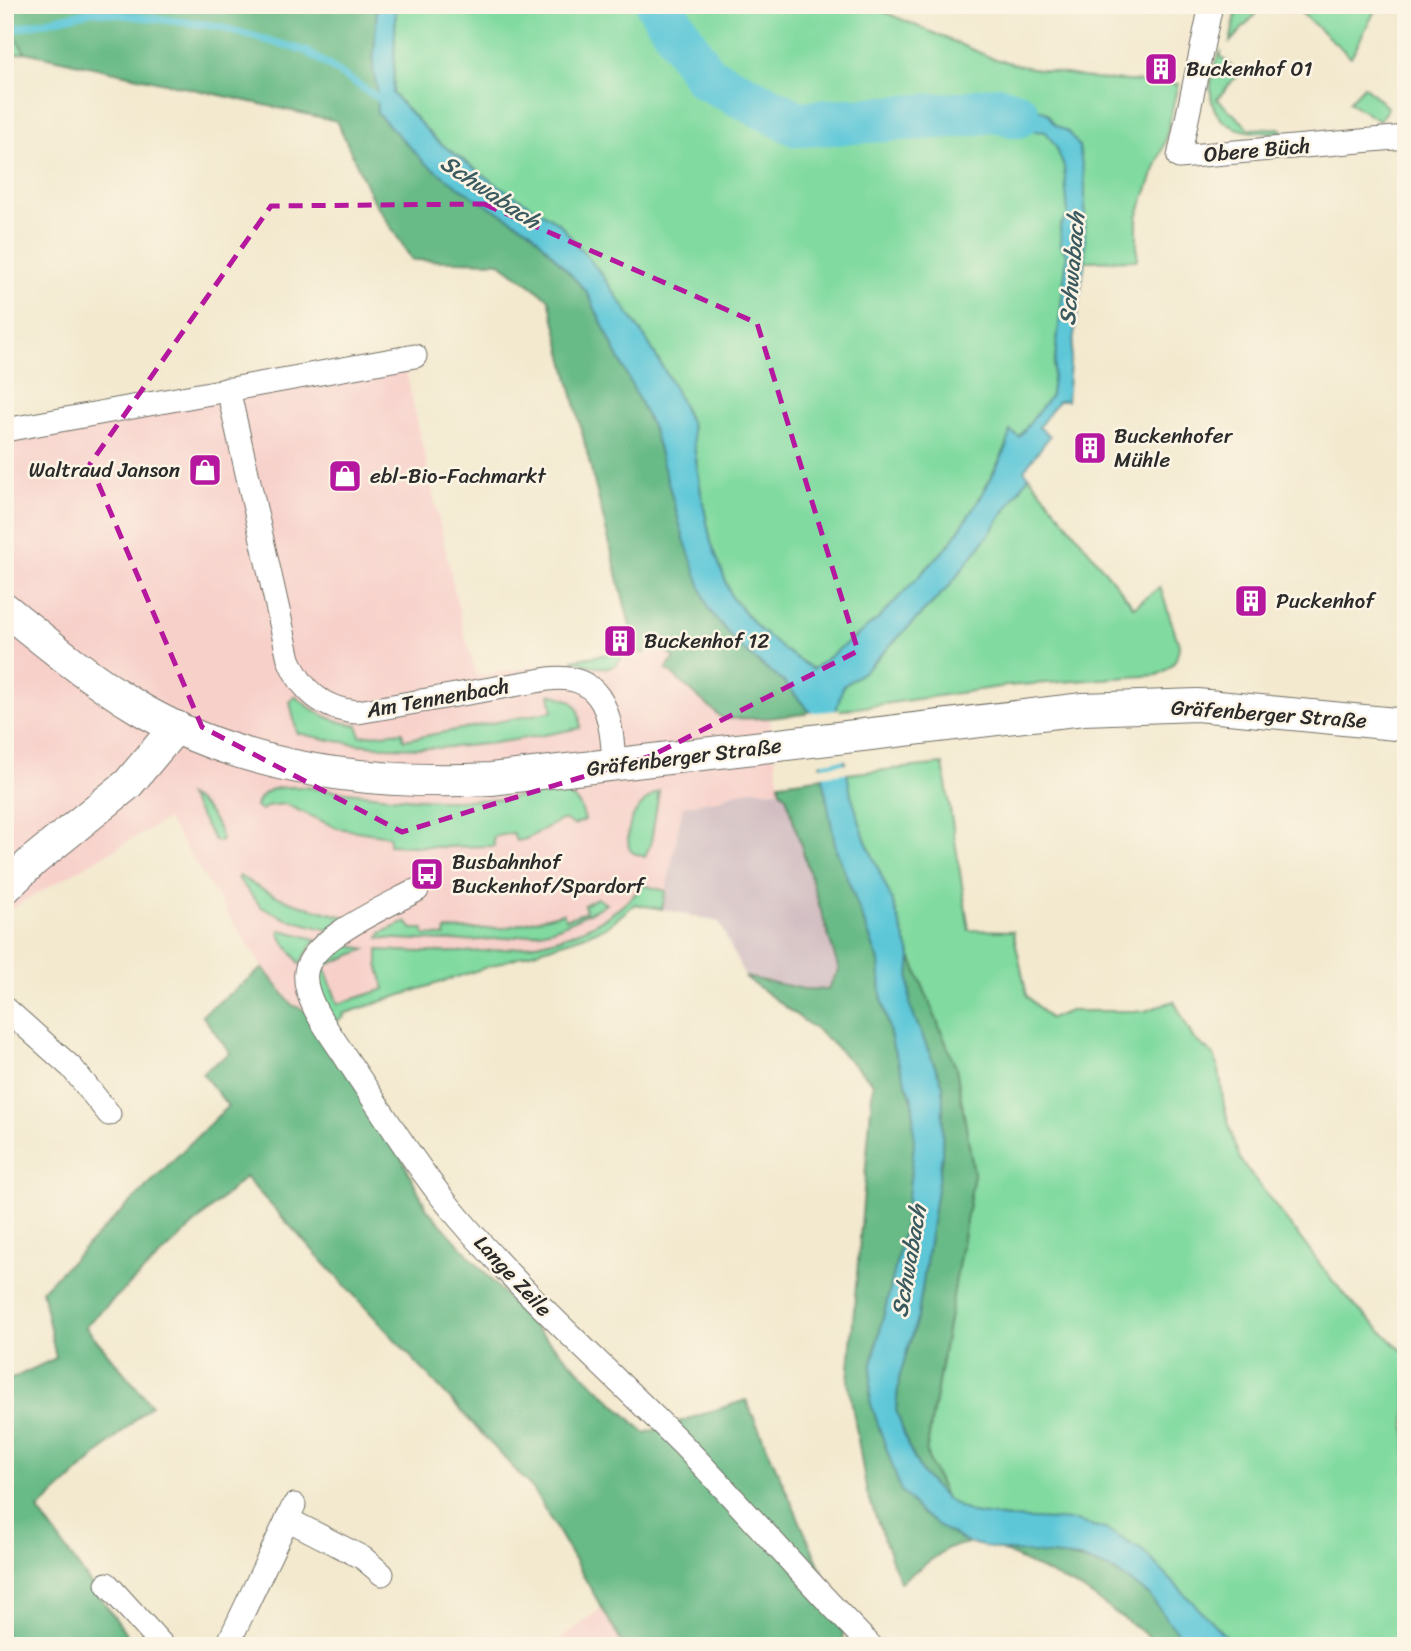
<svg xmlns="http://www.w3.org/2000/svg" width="1411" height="1651" viewBox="0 0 1411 1651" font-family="Sriracha,sans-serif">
	<rect width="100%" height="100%" fill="#fcf5e5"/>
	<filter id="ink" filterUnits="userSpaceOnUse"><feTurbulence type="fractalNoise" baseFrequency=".0143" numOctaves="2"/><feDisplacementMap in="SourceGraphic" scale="14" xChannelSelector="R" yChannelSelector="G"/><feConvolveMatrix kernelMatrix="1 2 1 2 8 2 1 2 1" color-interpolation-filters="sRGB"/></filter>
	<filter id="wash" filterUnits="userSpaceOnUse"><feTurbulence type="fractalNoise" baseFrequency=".00686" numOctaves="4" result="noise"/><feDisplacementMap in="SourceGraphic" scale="28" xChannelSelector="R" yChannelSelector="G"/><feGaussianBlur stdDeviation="1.57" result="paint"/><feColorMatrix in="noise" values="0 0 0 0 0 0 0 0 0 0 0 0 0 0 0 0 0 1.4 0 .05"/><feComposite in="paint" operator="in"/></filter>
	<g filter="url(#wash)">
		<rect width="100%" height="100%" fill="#f3e9cf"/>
		<!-- built -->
		<g fill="#f7d0ca">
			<polygon points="405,367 464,633 477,676 636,650 644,654 653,642 675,658 667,669 723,719 769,718 780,791 769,789 730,794 722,799 683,806 662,909 635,904 606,927 343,1014 344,1017 334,1022 292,1005 263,968 167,819 5,912 5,432"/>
			<polygon points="601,1609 624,1646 551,1646"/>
		</g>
		<!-- industrial -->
		<polygon fill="#d2bec2" points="753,789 780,791 786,796 839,969 827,990 804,989 745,977 719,922 662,909 683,806 722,799 730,794"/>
		<!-- green -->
		<g fill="#81daa0" stroke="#568266" stroke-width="2">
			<path d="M 396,5 L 868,5 L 992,58 L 1026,67 L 1094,79 L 1178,84 L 1165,142 L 1137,217 L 1137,260 L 1085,261 L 1067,256 L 1051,395 L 1048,401 L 1019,437 L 1010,431 C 1007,450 1000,458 992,475 C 966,529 922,582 877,620 C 856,638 834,653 813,669 L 784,650 L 759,629 L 732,598 L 711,542 L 701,493 L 691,424 L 673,385 L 646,339 L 600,272 L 490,180 L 436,140 L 393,94 Z"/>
			<polygon points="1238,5 1264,5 1230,42"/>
			<polygon points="1305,5 1378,5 1351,57 1299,11"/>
			<polygon points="5,22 25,52 5,56"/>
			<path d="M 1221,52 L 1221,57 L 1239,73 L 1217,99 L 1250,129 L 1280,128 L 1284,132 C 1248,135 1207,131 1211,83 C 1212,72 1214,61 1221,52 Z"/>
			<polygon points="1364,86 1388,108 1379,121 1349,102"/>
			<path d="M 1029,476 L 1134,607 L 1160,587 L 1179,645 C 1178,661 1172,668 1157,675 L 1006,686 L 836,711 L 843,686 L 867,669 L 950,585 L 993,529 Z"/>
			<path d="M 620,652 L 623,654 C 615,677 590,665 572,660 Z"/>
			<path d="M 550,694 C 573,699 581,704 580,728 C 479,749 399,758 297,733 L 290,702 L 295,696 C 315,713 332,722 358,725 L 360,736 L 402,732 L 404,740 L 553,711 Z"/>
			<polygon points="943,764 969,930 1013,931 1027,996 1050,1019 1070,1011 1145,1011 1174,1001 1193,1038 1214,1055 1219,1071 1224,1106 1233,1140 1241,1161 1333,1281 1356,1307 1406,1354 1406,1646 1235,1646 1211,1623 1009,1518 971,1513 946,1499 926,1453 974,1174 956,1068 911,957 892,900 865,839 851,795 847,774"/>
			<path d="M 303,787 C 349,792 392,799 438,800 C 459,800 482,800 503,799 C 523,797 548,788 567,795 C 579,799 582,809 585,820 L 574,825 L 564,819 L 559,821 L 526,839 L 516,841 L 513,833 L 493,837 L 494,846 L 440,847 L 389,845 L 389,836 L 337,828 L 285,804 L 267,806 L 261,811 L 256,807 C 260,785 286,787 303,787 Z"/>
			<path d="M 659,791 L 651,842 L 645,857 L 633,853 L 629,848 C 624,823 638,803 659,791 Z"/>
			<path d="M 188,796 C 206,805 217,821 222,840 L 220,842 L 215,841 Z"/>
			<path d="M 240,876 C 273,899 311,909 350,918 L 328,930 L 287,919 L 261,907 L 238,878 Z"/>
			<path d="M 643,885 L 666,891 L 662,909 L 635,904 L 606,927 L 583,936 L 343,1014 L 344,1017 L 334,1022 L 315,982 L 317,965 L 337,944 L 367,949 L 324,966 L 338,1004 L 385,989 L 378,964 L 378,950 C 465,955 583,959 643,885 Z"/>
			<path d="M 597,898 L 606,904 C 589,913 571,923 552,929 C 496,945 437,941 379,938 L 381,933 L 406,922 L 413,929 L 424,929 L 424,935 L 445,936 L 446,930 L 504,928 L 563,913 L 566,919 L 586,912 L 584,905 Z"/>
			<polygon points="281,930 316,939 300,964 280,936 279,933"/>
		</g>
		<!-- forest -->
		<g fill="#68ba86" stroke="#4a7258" stroke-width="2">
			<polygon points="5,5 377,5 373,70 377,88 377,113 475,198 530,230 587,292 653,429 684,539 760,664 785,683 811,713 769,718 723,719 666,669 675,658 653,642 644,654 636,650 549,299 499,262 412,260 371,196 337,121 25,52 5,22"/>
			<polygon points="824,777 836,849 879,961 881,994 893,1047 913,1102 914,1145 904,1231 872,1364 870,1401 948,1532 969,1543 948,1548 900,1582 867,1493 848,1381 873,1083 823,1035 745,977 804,989 827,990 839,970 786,796 780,791 779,783"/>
			<polygon points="911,957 956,1068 974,1174 926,1453 946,1499 923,1475 908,1446 896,1410 899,1378 918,1315 942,1155 943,1085 910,1007 909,977"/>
			<polygon points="263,968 292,1005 334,1022 427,1209 530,1323 645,1433 746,1400 844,1621 842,1646 624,1646 533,1489 245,1177 85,1326 151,1405 38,1510 135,1646 5,1646 5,1382 56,1358 42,1290 228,1106 202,1073 230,1053 202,1015"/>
			<path d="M 1001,1550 C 1053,1554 1109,1556 1149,1595 C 1164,1610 1175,1630 1190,1646 L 1162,1646 L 1085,1591 Z"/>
		</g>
		<!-- water -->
		<polygon fill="#5dc7d8" stroke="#447982" stroke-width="2" points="377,5 396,5 393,94 436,140 490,180 560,224 600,272 646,339 673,385 691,424 701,493 711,542 732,598 759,629 784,650 813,669 878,619 949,545 981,497 1007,447 1010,431 1019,437 1051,395 1067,255 1061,245 1060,226 1068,214 1064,167 1056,147 1046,132 1035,131 1025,124 979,121 957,115 987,102 1005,98 1022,101 1047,113 1054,124 1068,132 1079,146 1085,183 1085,261 1070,363 1067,401 1058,401 1039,427 1050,436 1024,470 1029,476 993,529 950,585 867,669 843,686 836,711 851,795 865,839 892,900 911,957 909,977 910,1007 943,1085 942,1155 918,1315 899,1378 896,1410 908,1446 923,1475 946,1499 971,1513 1009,1518 1075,1521 1105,1529 1143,1551 1235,1646 1190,1646 1176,1631 1149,1595 1116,1572 1080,1558 1001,1550 969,1543 948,1532 921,1513 901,1491 870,1401 872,1364 904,1231 914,1145 913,1102 893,1047 881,994 879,961 836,849 811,713 785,683 740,647 709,610 684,539 653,429 587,292 530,230 475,198 425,163 377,113 377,88 373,70"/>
		<!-- pier -->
		<g fill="#f3e9cf">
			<polygon points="840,710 848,759 817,763 807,713"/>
			<polygon points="849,763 851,772 820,776 818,766"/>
		</g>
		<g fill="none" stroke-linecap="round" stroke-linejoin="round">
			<!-- stream -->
			<polyline stroke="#5dc7d8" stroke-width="8" points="5,31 93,11 216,26 306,51 380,99"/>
			<!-- river -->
			<polyline stroke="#5dc7d8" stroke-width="46" points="659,5 706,77 798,124 957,115 998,109 1017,115"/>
		</g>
	</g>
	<g filter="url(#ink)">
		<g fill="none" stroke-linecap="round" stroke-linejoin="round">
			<defs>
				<g id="street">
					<polyline points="1211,5 1179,157 1406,137"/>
					<path d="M 228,389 L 289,659 C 301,690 324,710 358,712 L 548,679 C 607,672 612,721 614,766"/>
					<polyline points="5,430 415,356"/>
					<path d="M 417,890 C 388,906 311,938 306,972 C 302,1000 334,1038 348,1061 C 379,1107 409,1156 444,1200 C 516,1289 603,1364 683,1445 C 747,1511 806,1581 871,1646"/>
					<polyline points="5,1008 72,1068 109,1114"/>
					<polyline points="287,1519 363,1558 382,1574"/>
					<polyline points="107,1584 163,1646"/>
					<polyline points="227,1646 294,1505"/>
				</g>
				<g id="secondary">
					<path d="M 5,609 C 49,645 93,681 142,710 C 247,770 372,785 491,779 L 1083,709 L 1197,705 L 1406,725"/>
					<polyline points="5,888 34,860 128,784 176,727"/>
				</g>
			</defs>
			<!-- street casing -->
			<use href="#street" stroke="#716e64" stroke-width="25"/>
			<!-- secondary casing -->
			<use href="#secondary" stroke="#716e64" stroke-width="34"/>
			<!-- street -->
			<use href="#street" stroke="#fff" stroke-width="23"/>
			<!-- secondary -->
			<use href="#secondary" stroke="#fff" stroke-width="32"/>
		</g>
	</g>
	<!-- marked area -->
	<path fill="none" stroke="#b5179e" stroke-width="5" stroke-dasharray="14 9" stroke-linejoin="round" d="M 484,204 L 757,323 L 858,651 L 651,756 L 402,832 L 202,727 L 90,464 L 271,206 Z"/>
	<!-- icons -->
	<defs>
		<symbol id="building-square" viewBox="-11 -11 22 22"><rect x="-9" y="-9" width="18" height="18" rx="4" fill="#b5179e" stroke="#fcf5e5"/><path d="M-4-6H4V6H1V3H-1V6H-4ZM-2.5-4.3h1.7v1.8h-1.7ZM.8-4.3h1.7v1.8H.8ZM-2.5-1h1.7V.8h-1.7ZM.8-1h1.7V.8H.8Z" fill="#fff"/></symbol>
		<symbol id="shop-square" viewBox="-11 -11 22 22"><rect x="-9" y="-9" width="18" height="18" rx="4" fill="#b5179e" stroke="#fcf5e5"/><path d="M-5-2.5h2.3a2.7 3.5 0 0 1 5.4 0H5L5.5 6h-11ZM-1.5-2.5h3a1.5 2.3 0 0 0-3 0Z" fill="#fff"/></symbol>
		<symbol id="bus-square" viewBox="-11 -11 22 22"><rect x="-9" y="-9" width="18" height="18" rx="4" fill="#b5179e" stroke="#fcf5e5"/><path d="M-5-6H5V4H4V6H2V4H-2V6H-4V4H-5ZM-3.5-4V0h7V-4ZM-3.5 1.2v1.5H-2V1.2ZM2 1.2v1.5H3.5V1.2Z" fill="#fff"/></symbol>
	</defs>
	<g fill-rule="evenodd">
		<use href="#building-square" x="1142" y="50" width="38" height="38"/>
		<use href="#building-square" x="1071" y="429" width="38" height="38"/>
		<use href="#shop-square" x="186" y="451" width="38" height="38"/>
		<use href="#shop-square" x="326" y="457" width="38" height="38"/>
		<use href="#building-square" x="1232" y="582" width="38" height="38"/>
		<use href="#building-square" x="601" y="622" width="38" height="38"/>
		<use href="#bus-square" x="408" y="855" width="38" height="38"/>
	</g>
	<g text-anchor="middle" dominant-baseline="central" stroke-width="5" stroke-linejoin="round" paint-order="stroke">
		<!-- poi labels -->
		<g font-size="21" fill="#2b2b2b" stroke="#fcf5e5" text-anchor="start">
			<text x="1186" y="69">Buckenhof 01</text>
			<text x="1114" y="436">Buckenhofer<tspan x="1114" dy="24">Mühle</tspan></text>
			<text x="180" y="470" text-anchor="end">Waltraud Janson</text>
			<text x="370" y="476">ebl-Bio-Fachmarkt</text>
			<text x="1276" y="601">Puckenhof</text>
			<text x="644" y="641">Buckenhof 12</text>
			<text x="452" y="862">Busbahnhof<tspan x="452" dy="24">Buckenhof/Spardorf</tspan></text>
		</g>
		<!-- street labels -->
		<g font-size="21" fill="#2b2b2b" stroke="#fcf5e5">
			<text transform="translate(1257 150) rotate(-5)">Obere Büch</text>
			<text transform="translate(438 698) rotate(-10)">Am Tennenbach</text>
			<text transform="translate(1269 714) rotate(4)">Gräfenberger Straße</text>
			<text transform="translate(684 757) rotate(-7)">Gräfenberger Straße</text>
			<text transform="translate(513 1276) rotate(47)">Lange Zeile</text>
		</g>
		<!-- water labels -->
		<g font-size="23" font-style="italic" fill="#3a5a5f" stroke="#fcf5e5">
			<text transform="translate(490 192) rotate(34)">Schwabach</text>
			<text transform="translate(1072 269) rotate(-85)">Schwabach</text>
			<text transform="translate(909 1261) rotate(-80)">Schwabach</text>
		</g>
	</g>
	<!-- margin -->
	<rect width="1411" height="1651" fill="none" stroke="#fcf5e5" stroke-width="28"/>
</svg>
